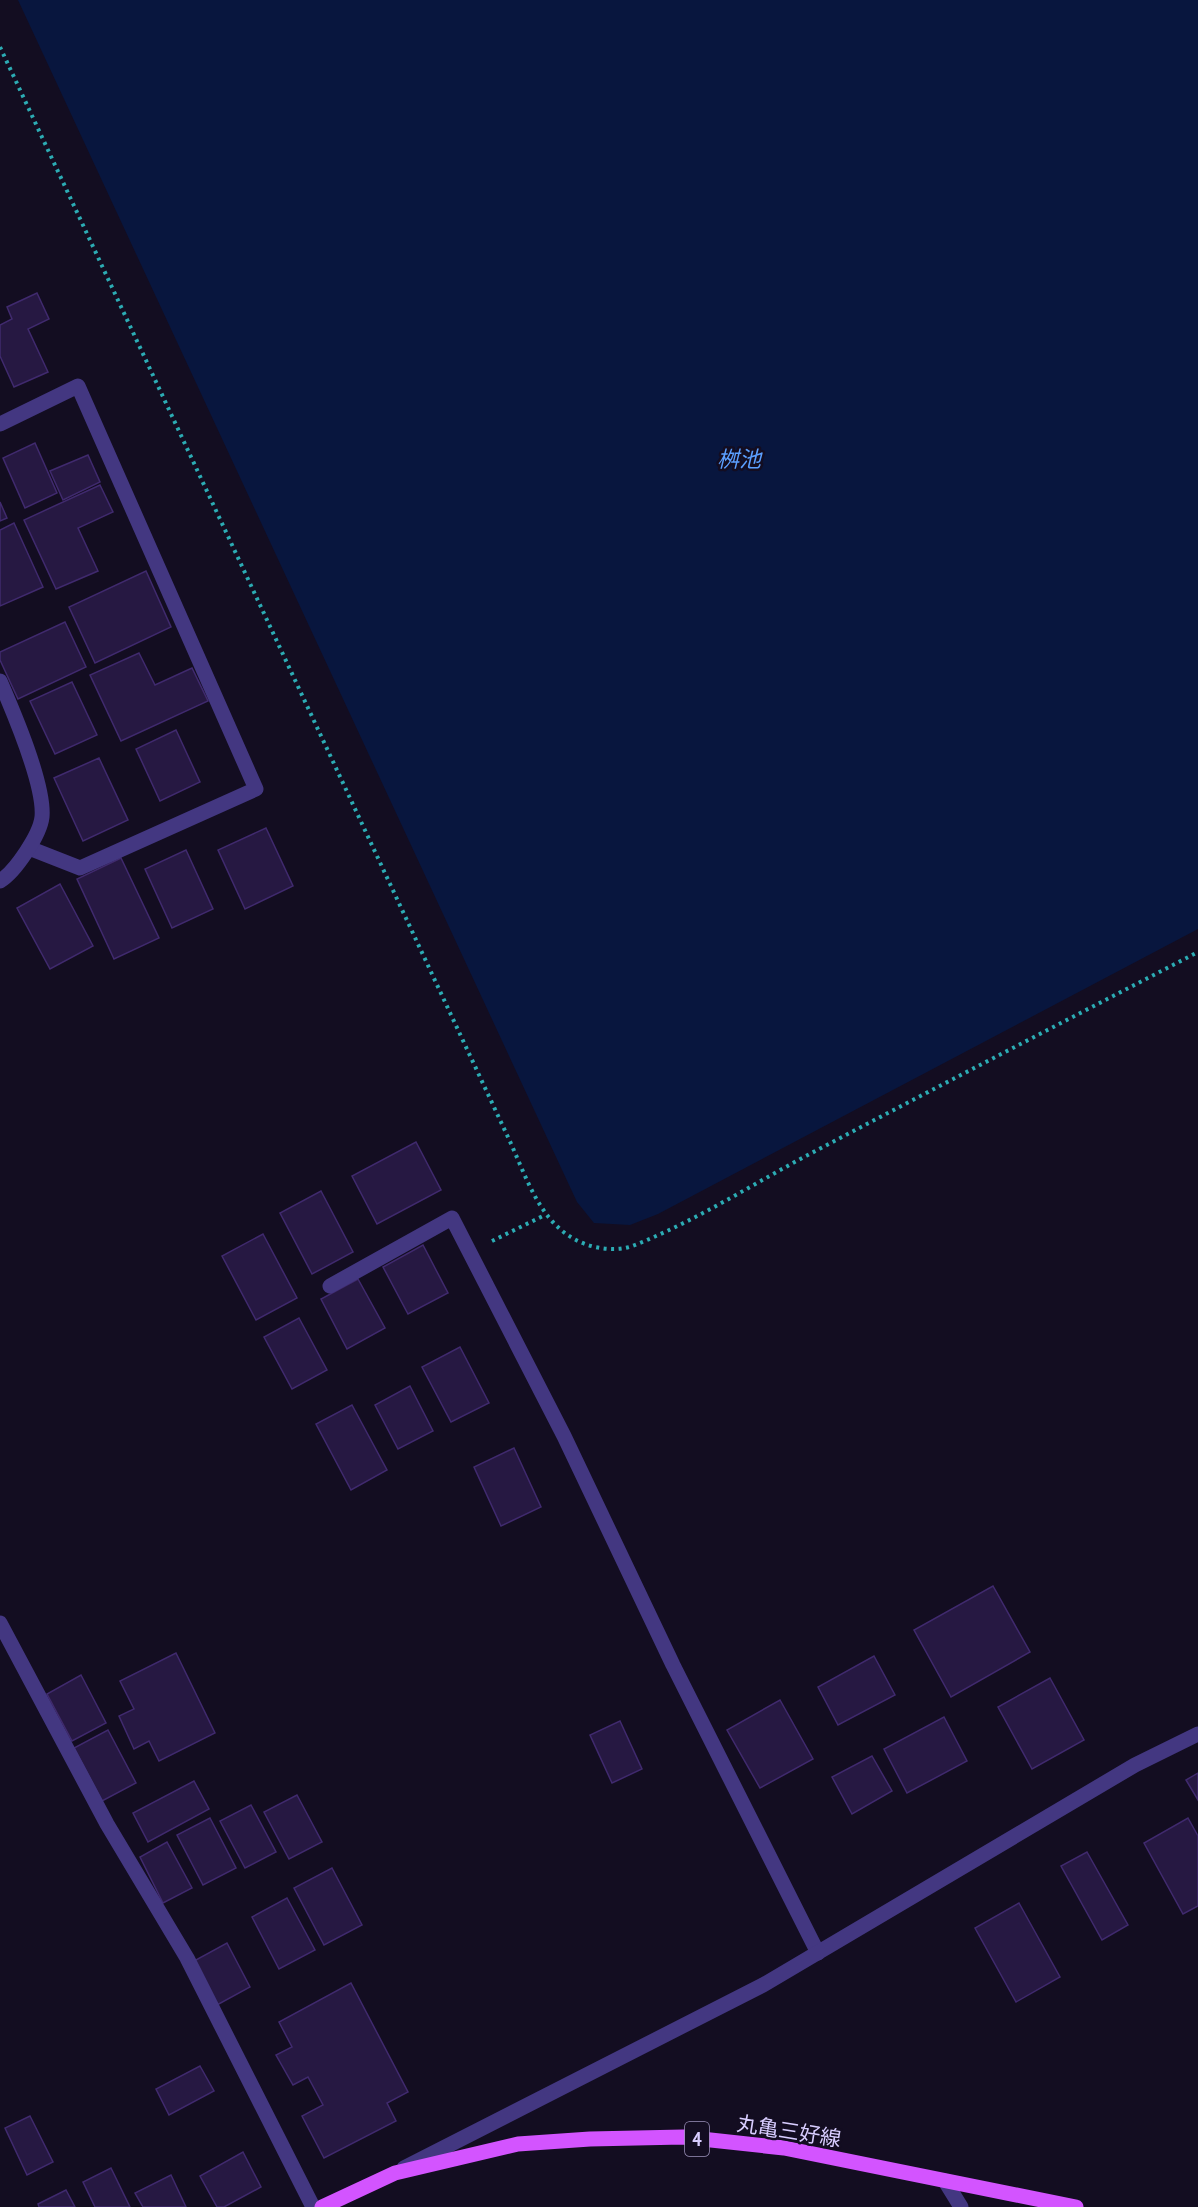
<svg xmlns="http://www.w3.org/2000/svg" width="1198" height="2207" viewBox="0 0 1198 2207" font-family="'PT Sans Narrow','Noto Sans JP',sans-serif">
	<rect width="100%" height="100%" fill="#130d21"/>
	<!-- water -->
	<polygon fill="#08163e" points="18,0 1198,0 1198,929 658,1214 630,1225 594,1223 577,1202"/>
	<!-- building -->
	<g fill="#261842" stroke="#402a6e" stroke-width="1.5">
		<polygon points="37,293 49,319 28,329 48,372 14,387 0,356 0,325 12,319 7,307"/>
		<polygon points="35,443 57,493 25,508 3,458"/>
		<polygon points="88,455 100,482 63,500 50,471"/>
		<polygon points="100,485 113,512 78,528 98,571 56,589 24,520"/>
		<polygon points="0,502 7,518 0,521"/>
		<polygon points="14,523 43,587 0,606 0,530"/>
		<polygon points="146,571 171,627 95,663 69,607"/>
		<polygon points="65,622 86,667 18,699 0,660 0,652"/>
		<polygon points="139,653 155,685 192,668 208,701 121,741 90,675"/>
		<polygon points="72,682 97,735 55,754 30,701"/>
		<polygon points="176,730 200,782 160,801 136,749"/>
		<polygon points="99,758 128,820 83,841 54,778"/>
		<polygon points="266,828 293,886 245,909 218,850"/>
		<polygon points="186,850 213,909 172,928 145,869"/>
		<polygon points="121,858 159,938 114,959 77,879"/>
		<polygon points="60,884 93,946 50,969 17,908"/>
		<polygon points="416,1142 441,1190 377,1224 352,1176"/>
		<polygon points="321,1191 353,1252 312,1274 280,1213"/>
		<polygon points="263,1234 297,1298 256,1320 222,1256"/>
		<polygon points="423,1245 448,1293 408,1314 383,1267"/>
		<polygon points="358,1279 385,1328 347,1349 321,1299"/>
		<polygon points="299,1318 327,1370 292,1389 264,1337"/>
		<polygon points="460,1347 489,1403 451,1422 422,1367"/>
		<polygon points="410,1386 433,1431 398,1449 375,1405"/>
		<polygon points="352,1405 387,1470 351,1490 316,1424"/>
		<polygon points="514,1448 541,1507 501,1526 474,1467"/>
		<polygon points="993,1586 1030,1652 951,1697 914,1630"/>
		<polygon points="176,1653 215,1733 159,1761 149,1741 134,1749 119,1716 134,1709 120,1681"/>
		<polygon points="874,1656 895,1695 838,1725 818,1687"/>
		<polygon points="81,1675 106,1723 72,1741 47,1694"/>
		<polygon points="1050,1678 1084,1740 1032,1769 998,1707"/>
		<polygon points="780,1700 813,1759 760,1788 727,1730"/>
		<polygon points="944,1717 967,1761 907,1793 884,1749"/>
		<polygon points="620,1721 642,1769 612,1783 590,1735"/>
		<polygon points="108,1730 136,1783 102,1801 74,1748"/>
		<polygon points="872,1756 892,1791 852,1814 832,1777"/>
		<polygon points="1198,1773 1198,1800 1186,1780"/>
		<polygon points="194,1781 209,1809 148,1842 133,1813"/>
		<polygon points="297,1795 322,1842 289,1859 264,1812"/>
		<polygon points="251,1805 276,1852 245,1868 220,1821"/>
		<polygon points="210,1818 236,1868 203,1885 177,1835"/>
		<polygon points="1188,1818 1198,1836 1198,1906 1183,1914 1144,1843"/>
		<polygon points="167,1842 192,1888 163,1903 140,1857"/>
		<polygon points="1087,1852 1128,1925 1102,1940 1061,1866"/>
		<polygon points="332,1868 362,1925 324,1945 294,1888"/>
		<polygon points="287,1898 315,1950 279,1969 252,1917"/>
		<polygon points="1019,1903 1060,1977 1016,2002 975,1928"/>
		<polygon points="227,1943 250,1987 217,2005 194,1961"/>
		<polygon points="351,1983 408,2092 387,2103 396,2121 324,2158 302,2116 323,2105 308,2077 293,2085 276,2055 292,2047 279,2022"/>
		<polygon points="200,2066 214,2091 169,2115 156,2089"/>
		<polygon points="30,2116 53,2162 27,2175 5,2128"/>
		<polygon points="243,2152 261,2187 224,2207 217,2207 200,2176"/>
		<polygon points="111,2168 130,2207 95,2207 83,2182"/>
		<polygon points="171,2175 186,2207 143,2207 135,2193"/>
		<polygon points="66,2190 75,2207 39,2207 38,2204"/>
	</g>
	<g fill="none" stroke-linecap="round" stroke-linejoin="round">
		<!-- path -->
		<g stroke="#2cacb4" stroke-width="4" stroke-dasharray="3 4.5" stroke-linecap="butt">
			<path d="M 0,47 L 507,1135 C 528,1179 541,1234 595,1247 C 609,1250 623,1250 635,1245 C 695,1221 748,1187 804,1157 C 935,1088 1067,1020 1198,952"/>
			<polyline points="492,1241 545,1215"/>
		</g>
		<!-- minor -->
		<g stroke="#433781" stroke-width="15">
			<polyline points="0,424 78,386 256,789 80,868 29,848"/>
			<path d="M 0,681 C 13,711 45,785 42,817 C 40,835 15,872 0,881"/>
			<polyline points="330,1286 452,1218 564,1436 673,1665 818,1953"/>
			<polyline points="0,1623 107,1824 187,1958 313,2207"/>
			<polyline points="404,2168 763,1985 1135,1765 1198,1734"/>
			<polyline points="945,2181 961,2207"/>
		</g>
		<!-- primary -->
		<polyline stroke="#d354ff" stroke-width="15" points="322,2207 395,2173 518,2144 590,2139 683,2137 784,2148 1076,2207"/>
	</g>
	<g text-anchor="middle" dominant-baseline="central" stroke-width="5" stroke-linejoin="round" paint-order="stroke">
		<!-- shield labels -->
		<rect fill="#130d21" stroke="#9d93bc" stroke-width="1.5" x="685" y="2122" width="24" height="34" rx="4.5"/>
		<g font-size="20" font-weight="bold" fill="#d8cdff">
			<text x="697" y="2139">4</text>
		</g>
		<!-- street labels -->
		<g font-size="21" fill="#d8cdff" stroke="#130d21">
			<text transform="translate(789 2131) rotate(9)">丸亀三好線</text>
		</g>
		<!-- water labels -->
		<g font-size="22" font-style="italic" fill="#5b9fff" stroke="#130d21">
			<text x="739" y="459">桝池</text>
		</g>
	</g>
</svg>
